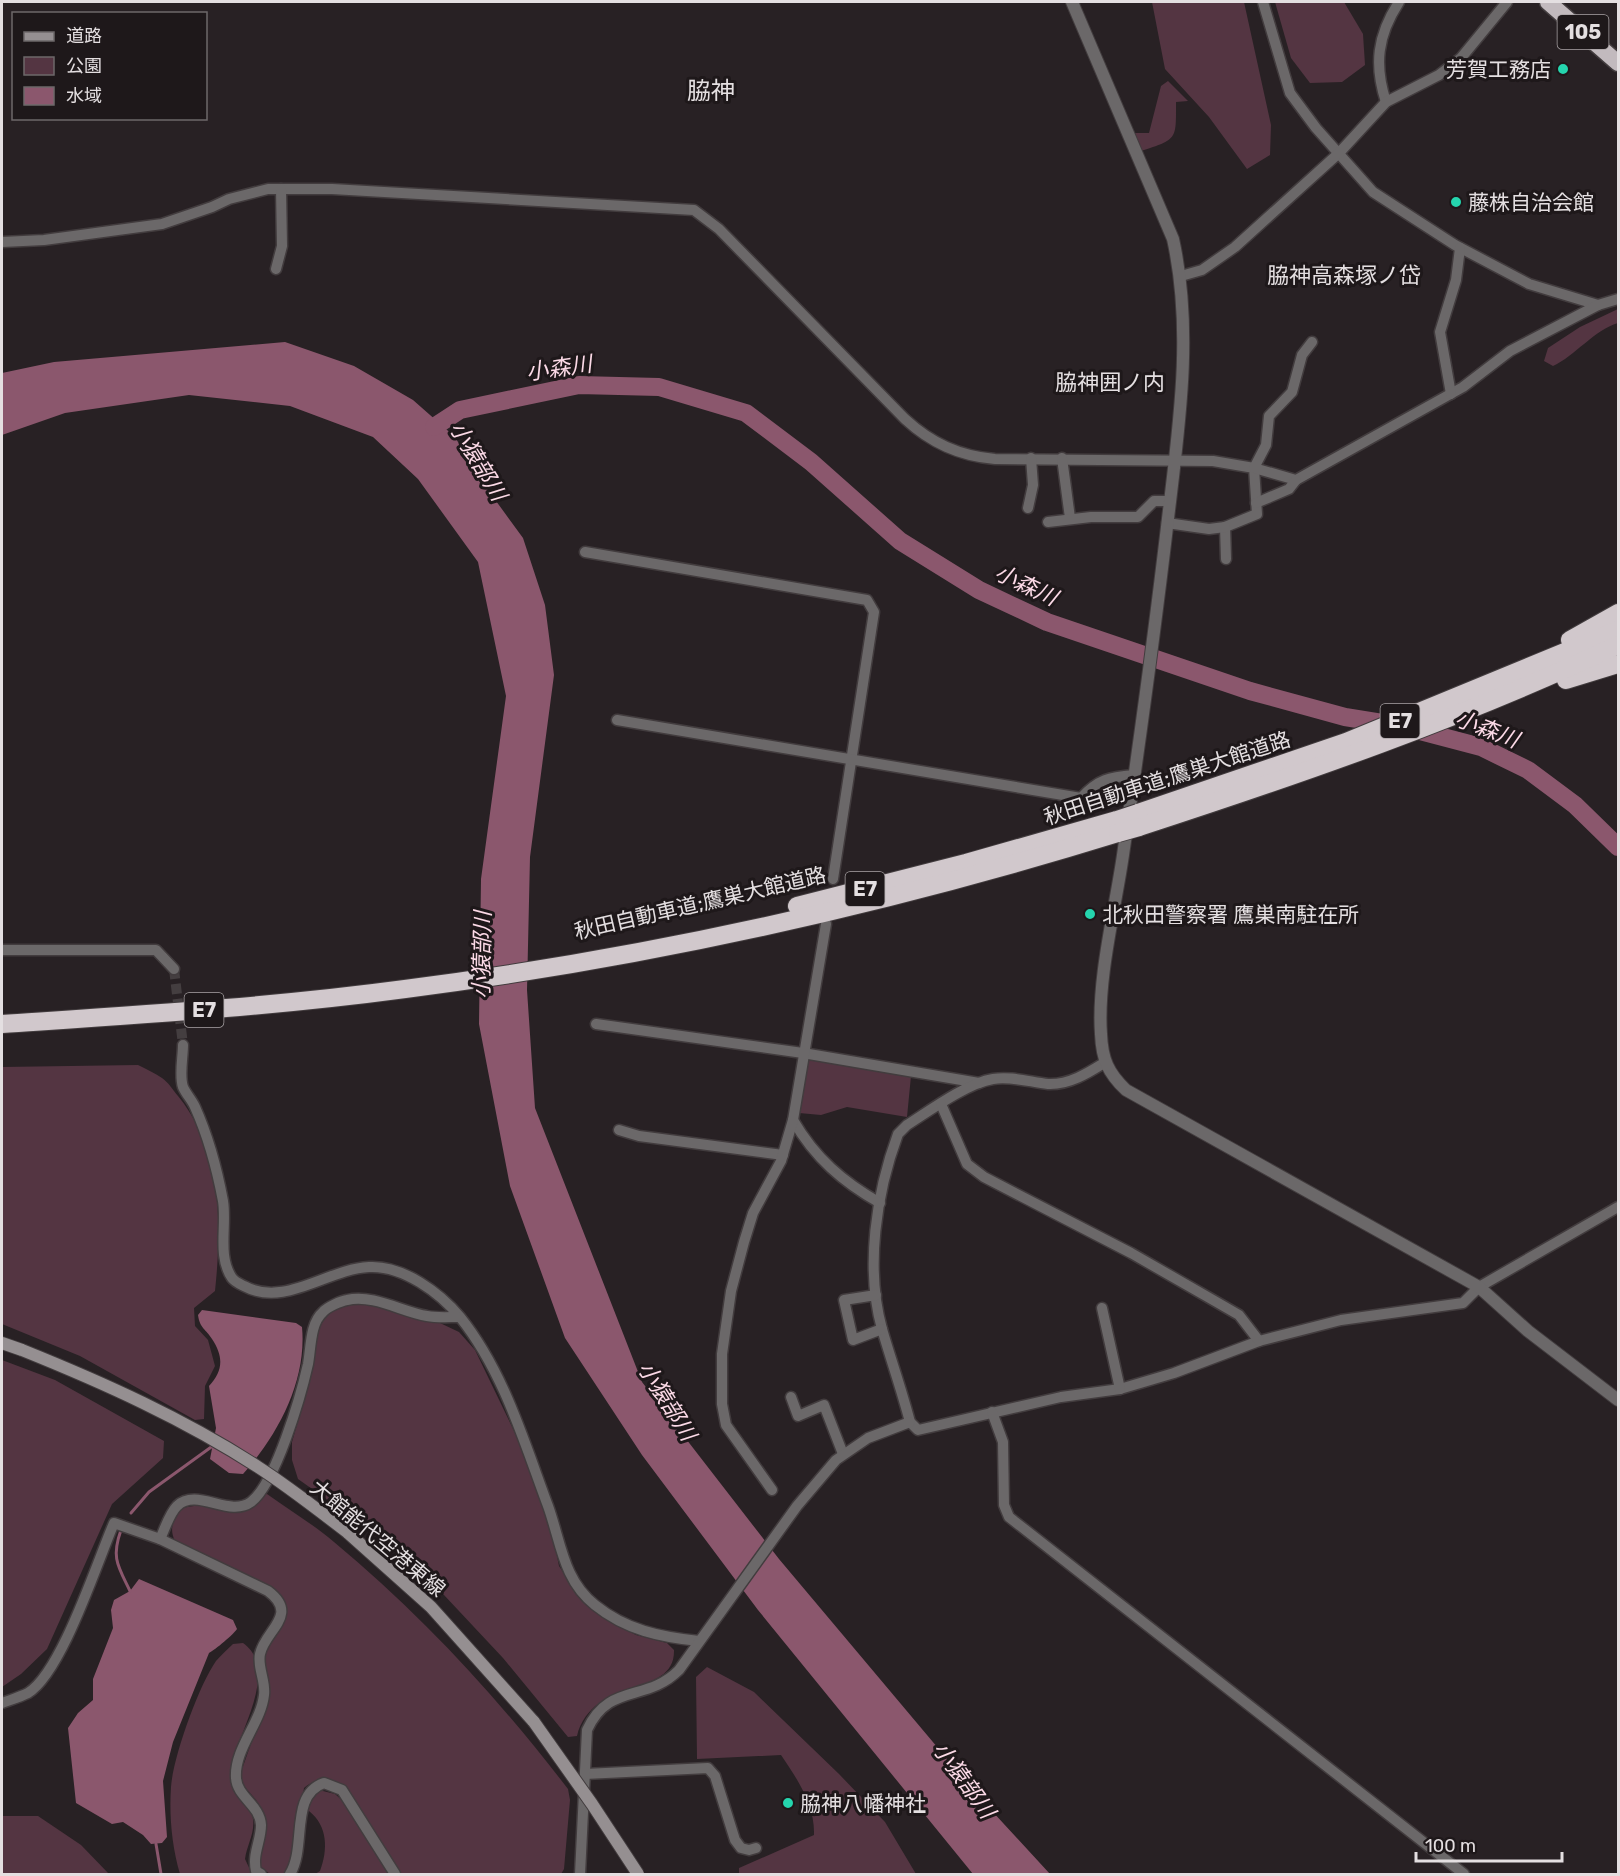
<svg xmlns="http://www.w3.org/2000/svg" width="1620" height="1876" viewBox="0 0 1620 1876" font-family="Rubik,'Noto Sans JP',sans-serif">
	<rect width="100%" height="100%" fill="#282124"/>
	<!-- green -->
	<g fill="#543542">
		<polygon points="1152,2 1244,2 1271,125 1270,155 1247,169 1209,117 1165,69"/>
		<polygon points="1275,2 1344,2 1363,34 1365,65 1342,82 1310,83 1291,58"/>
		<path d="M 1168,81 L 1188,101 L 1176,102 C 1176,140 1178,139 1141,151 L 1135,133 L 1149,133 L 1161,86 Z"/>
		<path d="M 1618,309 L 1618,323 C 1594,330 1575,356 1553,366 L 1544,361 L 1548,348 L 1580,327 Z"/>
		<polygon points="807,1058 911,1076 907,1117 847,1107 821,1115 799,1113"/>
		<path d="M 138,1065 C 146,1069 155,1073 162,1078 C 168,1082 173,1090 178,1096 C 222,1150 222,1225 215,1291 L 194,1308 L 195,1326 L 208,1340 L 215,1366 L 205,1386 L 204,1419 L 195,1420 L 80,1356 L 2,1324 L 2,1067 Z"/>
		<path d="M 371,1303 L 416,1318 L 440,1323 L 459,1332 L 475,1350 L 516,1435 L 552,1531 L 559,1566 L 579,1596 L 604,1618 L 636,1635 L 667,1643 L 674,1650 C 675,1699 593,1674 577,1736 L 568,1737 L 503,1658 L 444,1595 L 370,1530 L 298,1479 L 292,1460 L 292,1442 L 309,1383 L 318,1330 L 327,1314 L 347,1304 Z"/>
		<polygon points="2,1360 55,1380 164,1441 163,1458 112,1504 47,1649 21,1674 2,1687"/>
		<path d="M 267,1494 C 289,1510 313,1524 334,1542 C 422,1615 499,1699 568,1789 L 570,1800 L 564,1869 L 561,1874 L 401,1874 L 344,1785 C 328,1778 319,1776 304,1788 L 293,1859 L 285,1874 L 270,1874 L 258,1865 C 261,1845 269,1821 258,1803 C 251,1792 242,1788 240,1775 L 268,1695 L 263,1657 L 265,1648 L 285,1620 L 285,1606 L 175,1541 C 169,1529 173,1520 180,1509 C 189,1506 198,1505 209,1505 C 228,1506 250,1516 262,1495 Z"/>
		<path d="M 243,1643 C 279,1668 241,1729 232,1762 C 224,1794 251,1797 253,1819 C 255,1833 247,1845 245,1859 L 252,1874 L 180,1874 C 172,1847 169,1816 171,1787 C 173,1757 199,1685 216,1661 C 221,1655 227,1650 233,1644 Z"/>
		<path d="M 707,1667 L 754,1692 L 839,1774 L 885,1822 L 916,1874 L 739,1874 L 739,1868 L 814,1835 C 815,1805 798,1780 781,1755 L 697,1759 L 696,1677 Z"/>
		<path d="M 319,1790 L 335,1794 L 344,1802 L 388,1874 L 315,1874 L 320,1871 C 328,1850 328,1826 309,1811 L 308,1804 L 313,1793 Z"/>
		<polygon points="2,1816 38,1816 81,1845 109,1874 2,1874"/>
	</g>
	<!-- water -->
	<g fill="#8b576d">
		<polygon points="285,342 354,366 413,400 455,437 480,479 523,538 545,605 554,675 530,857 527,990 535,1108 642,1382 779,1559 980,1798 1050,1874 973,1874 758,1610 642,1455 565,1338 510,1186 479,1024 481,879 506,696 478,562 418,479 373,437 290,406 189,395 65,413 2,435 2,373 54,362"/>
		<path d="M 202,1310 L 296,1323 L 302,1327 C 307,1381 278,1435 243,1474 L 229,1473 L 210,1459 L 216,1428 L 209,1386 C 223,1371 224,1357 212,1339 C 206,1329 200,1329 198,1315 Z"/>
		<path d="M 139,1579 L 233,1620 L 237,1629 C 234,1634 215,1650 209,1653 L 173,1742 L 163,1781 L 167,1837 L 162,1843 L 151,1844 L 143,1835 L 123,1822 L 112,1824 L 76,1803 L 68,1728 L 78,1713 L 93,1700 L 93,1679 L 113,1628 L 111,1610 L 114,1600 L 130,1591 Z"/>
	</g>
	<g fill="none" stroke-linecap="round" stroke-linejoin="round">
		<!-- stream -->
		<g stroke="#8b576d" stroke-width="3">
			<polyline points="131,1513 149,1492 214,1445"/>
			<path d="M 121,1530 C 111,1558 118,1566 130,1591"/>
			<polyline points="156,1844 161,1874"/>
		</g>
		<!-- river -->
		<polyline stroke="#8b576d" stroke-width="18" points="434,427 460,410 579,385 659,387 746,413 811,462 900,541 979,590 1047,622 1250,691 1345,717 1401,726 1481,747 1528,770 1575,805 1618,847"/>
		<!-- minor-tunnel -->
		<polyline stroke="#443e40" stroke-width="10" stroke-dasharray="10 5" stroke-linecap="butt" points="174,969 183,1045"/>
		<defs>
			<g id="minor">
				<polyline points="1263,2 1290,93 1316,128 1373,192 1455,245 1529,284 1598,305"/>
				<path d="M 1386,102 C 1374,65 1377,36 1399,2"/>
				<path d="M 2,242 L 44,240 L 162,224 L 212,207 L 229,199 L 268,189 L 332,189 L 694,210 L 719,229 L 905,419 C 931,443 959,456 995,459 L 1213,461 L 1254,468 L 1257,514 L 1225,527 L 1226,559"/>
				<polyline points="276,269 282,246 281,189"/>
				<polyline points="1181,276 1202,270 1235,247 1339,153 1386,102 1439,75 1461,58 1507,2"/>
				<polyline points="1312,342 1302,355 1292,392 1269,416 1266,445 1254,468 1296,480 1463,387 1510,351 1598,305 1618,299"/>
				<polyline points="1451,394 1440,332 1456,280 1460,248"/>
				<polyline points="1062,458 1070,518"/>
				<polyline points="1256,503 1289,489 1296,480"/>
				<polyline points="1028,508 1033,485 1031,458"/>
				<polyline points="1048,522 1091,517 1138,517 1154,501 1170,501"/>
				<polyline points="1167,523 1209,529 1225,527"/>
				<polyline points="585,552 867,600 874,612 833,879"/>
				<path d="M 617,720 L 1081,798 C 1098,779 1110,777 1134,775"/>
				<polyline points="2,950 156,950 174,969"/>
				<polyline points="596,1024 803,1053 979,1083"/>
				<path d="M 183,1045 C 183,1057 179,1076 183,1087 C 186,1094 192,1100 195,1107 C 208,1136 217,1169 223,1201 C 227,1226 217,1256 232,1278 C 235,1282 240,1284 244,1286 C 285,1308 327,1269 369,1267 C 403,1265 440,1293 460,1317 C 504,1372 524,1442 548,1506 C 561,1542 563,1580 595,1605 C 626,1630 660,1637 699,1641"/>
				<path d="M 1104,1063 C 1088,1073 1069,1085 1048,1084 C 1030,1082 1011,1076 993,1079 C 967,1083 929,1111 907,1125 L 898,1134 C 876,1193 865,1268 882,1329 C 891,1360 902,1391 910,1422 L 918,1430 L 1061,1397 L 1120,1389 L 1174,1373 L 1259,1341 L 1341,1320 L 1463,1303 L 1479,1287 L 1618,1207"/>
				<polyline points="941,1104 967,1164 984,1177 1131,1253 1213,1300 1239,1315 1259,1341"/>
				<path d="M 793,1120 C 815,1158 843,1182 880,1203"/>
				<polyline points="619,1130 639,1136 783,1155"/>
				<polyline points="876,1295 844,1300 853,1340 882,1329"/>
				<polyline points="1102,1308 1120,1389"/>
				<polyline points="791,1397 798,1416 824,1405 843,1454"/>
				<polyline points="992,1412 1003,1442 1004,1505 1009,1517 1464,1874"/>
				<polyline points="772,1490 726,1425 722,1404 722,1354 731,1291 744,1242 753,1213 781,1161 793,1120 826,924"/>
				<path d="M 160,1539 C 165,1529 169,1514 177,1506 C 197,1487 229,1518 251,1502 C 276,1483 301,1395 308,1364 C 311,1348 310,1323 323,1312 C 327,1307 341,1301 347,1300 C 374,1294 402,1312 427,1316 C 437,1318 449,1317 459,1317"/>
				<path d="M 2,1703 C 10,1700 20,1697 28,1693 C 62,1672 97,1562 114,1523 L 160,1539 L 268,1591 C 300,1615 265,1630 260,1654 C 257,1667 266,1681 264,1695 C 261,1723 234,1749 236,1778 C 237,1797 260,1805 261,1825 C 261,1841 252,1854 256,1871 L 261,1874"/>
				<polyline points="585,1774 708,1768 715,1776 735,1840 741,1848 749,1850 756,1848"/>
				<path d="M 290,1874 C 307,1847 289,1795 324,1783 L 342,1790 L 395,1874"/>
				<path d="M 580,1874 L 587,1730 C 609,1682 646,1703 679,1670 L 797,1506 L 836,1460 L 868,1438 L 910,1422"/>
			</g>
			<path id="tertiary" d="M 1072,2 L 1173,239 C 1194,334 1178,432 1167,527 C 1154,637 1139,746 1123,855 C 1115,910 1097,980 1101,1034 C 1102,1059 1108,1073 1126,1090 L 1479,1287 L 1528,1331 L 1618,1400"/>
			<g id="secondary">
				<polyline points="2,1343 22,1350"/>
				<polyline points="347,1532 431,1607 534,1722"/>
			</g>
			<polyline id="trunk" points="1548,2 1618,63"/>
			<g id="motorway">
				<polyline points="1570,640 1618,613"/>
				<polyline points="1566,680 1618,664"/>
				<polyline points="1138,813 1346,742 1618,630"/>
				<path d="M 1139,827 C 1302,774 1463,718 1618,645"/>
				<polyline points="797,906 966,863 1117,820"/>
				<path d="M 2,1024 C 136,1015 271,1007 405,989 C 647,958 885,905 1118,833"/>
			</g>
		</defs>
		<!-- minor casing -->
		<use href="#minor" stroke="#423c3e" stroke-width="13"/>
		<!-- tertiary casing -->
		<use href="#tertiary" stroke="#423c3e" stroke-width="14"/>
		<!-- secondary casing -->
		<use href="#secondary" stroke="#423c3e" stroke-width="14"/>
		<!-- trunk casing -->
		<use href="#trunk" stroke="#423c3e" stroke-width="19"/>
		<!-- motorway casing -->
		<use href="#motorway" stroke="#423c3e" stroke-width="20"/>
		<!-- minor -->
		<use href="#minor" stroke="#6b6869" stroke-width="10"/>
		<!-- tertiary -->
		<use href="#tertiary" stroke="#6b6869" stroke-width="12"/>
		<!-- secondary -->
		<use href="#secondary" stroke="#958f91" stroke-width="12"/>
		<!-- trunk -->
		<use href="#trunk" stroke="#c2babe" stroke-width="16"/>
		<!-- motorway -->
		<use href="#motorway" stroke="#d1c8cc" stroke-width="18"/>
		<defs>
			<g id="secondary-bridge">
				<path d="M 22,1350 C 104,1383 184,1419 258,1467 C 289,1487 318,1510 347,1532"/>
				<polyline points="534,1722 592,1804 638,1874"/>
			</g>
			<g id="motorway-bridge">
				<polyline points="1117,820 1138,813"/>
				<polyline points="1118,833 1139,827"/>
			</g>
		</defs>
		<!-- secondary-bridge casing -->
		<use href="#secondary-bridge" stroke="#423c3e" stroke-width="14" stroke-linecap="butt"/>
		<!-- motorway-bridge casing -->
		<use href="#motorway-bridge" stroke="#423c3e" stroke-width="20" stroke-linecap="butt"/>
		<!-- secondary-bridge -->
		<use href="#secondary-bridge" stroke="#958f91" stroke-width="12"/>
		<!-- motorway-bridge -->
		<use href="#motorway-bridge" stroke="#d1c8cc" stroke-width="18"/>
	</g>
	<!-- markers -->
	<g fill="#25d5ae" stroke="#1e181a" stroke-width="2">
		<circle cx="1563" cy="69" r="6"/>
		<circle cx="1456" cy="202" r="6"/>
		<circle cx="1090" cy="914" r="6"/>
		<circle cx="788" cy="1803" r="6"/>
	</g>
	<g text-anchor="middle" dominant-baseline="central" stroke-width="6" stroke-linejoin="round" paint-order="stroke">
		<!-- shield labels -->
		<g fill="#1e181a" stroke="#a9a3a5" stroke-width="1.5">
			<rect x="1557.5" y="15" width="51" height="34" rx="4.5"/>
			<rect x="1380.5" y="704" width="39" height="34" rx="4.5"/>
			<rect x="845.5" y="872" width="39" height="34" rx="4.5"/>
			<rect x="184.5" y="993" width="39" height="34" rx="4.5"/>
		</g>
		<g font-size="20" font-weight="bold" fill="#e4dfe1">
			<text x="1583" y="32">105</text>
			<text x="1400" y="721">E7</text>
			<text x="865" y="889">E7</text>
			<text x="204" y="1010">E7</text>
		</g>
		<!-- poi labels -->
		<g font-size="21" fill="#e4dfe1" stroke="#1e181a" text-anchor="start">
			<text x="1551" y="69" text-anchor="end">芳賀工務店</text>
			<text x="1468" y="202">藤株自治会館</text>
			<text x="1102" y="914">北秋田警察署 鷹巣南駐在所</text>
			<text x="800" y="1803">脇神八幡神社</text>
		</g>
		<!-- street labels -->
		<g font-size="21" fill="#e4dfe1" stroke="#1e181a">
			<text transform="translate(1167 778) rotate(-18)">秋田自動車道;鷹巣大館道路</text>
			<text transform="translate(700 903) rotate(-13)">秋田自動車道;鷹巣大館道路</text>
			<text transform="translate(378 1538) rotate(40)">大館能代空港東線</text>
		</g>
		<!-- neighbourhood labels -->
		<g font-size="22" fill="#e4dfe1" stroke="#1e181a">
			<text x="1344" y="275">脇神高森塚ノ岱</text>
			<text x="1110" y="382">脇神囲ノ内</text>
		</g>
		<!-- water labels -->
		<g font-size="22" font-style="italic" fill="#fcdae7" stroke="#1e181a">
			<text transform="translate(559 368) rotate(-8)">小森川</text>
			<text transform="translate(478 461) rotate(59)">小猿部川</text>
			<text transform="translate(1026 585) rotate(25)">小森川</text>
			<text transform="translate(1487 729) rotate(21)">小森川</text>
			<text transform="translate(482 955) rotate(-89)">小猿部川</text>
			<text transform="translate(667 1401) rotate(58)">小猿部川</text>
			<text transform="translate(964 1780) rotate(54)">小猿部川</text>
		</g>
		<!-- quarter labels -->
		<g font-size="24" fill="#e4dfe1" stroke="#1e181a">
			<text x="711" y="91">脇神</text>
		</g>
	</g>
	<!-- border -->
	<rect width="1620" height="1876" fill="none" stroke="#e4dfe1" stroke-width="6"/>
	<!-- legend -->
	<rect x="12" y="12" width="195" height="108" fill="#1e181a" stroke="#6d686a" stroke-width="1.5"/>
	<rect x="24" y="32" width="30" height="9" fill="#958f91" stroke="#6d686a" stroke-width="1.5"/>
	<text x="66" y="42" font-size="18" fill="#e4dfe1">道路</text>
	<rect x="24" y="57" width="30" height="18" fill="#543542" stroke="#6d686a" stroke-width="1.5"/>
	<text x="66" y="72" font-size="18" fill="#e4dfe1">公園</text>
	<rect x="24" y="87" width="30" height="18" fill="#8b576d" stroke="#6d686a" stroke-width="1.5"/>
	<text x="66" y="102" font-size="18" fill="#e4dfe1">水域</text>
	<!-- scale -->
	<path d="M1416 1852v9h146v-9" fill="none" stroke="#e4dfe1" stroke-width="3"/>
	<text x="1425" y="1852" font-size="18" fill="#e4dfe1" stroke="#1e181a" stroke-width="4.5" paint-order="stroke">100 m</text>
</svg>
